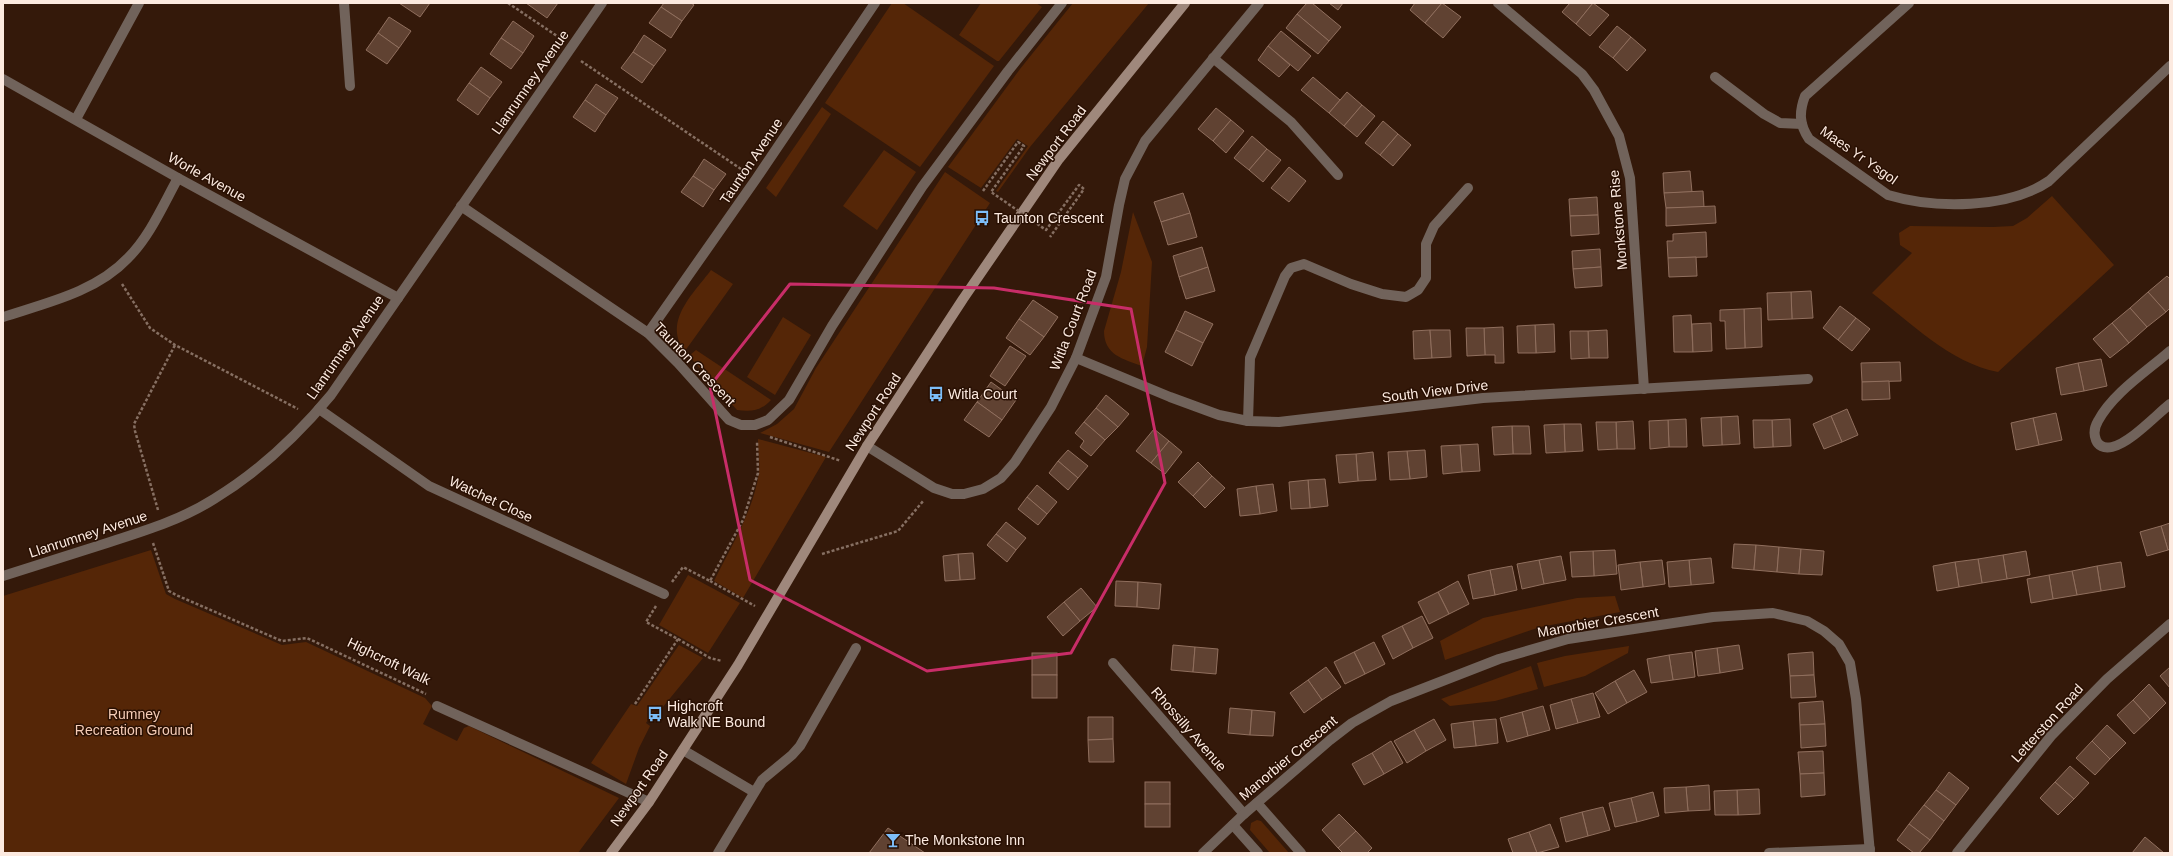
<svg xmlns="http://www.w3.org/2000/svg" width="2173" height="856" viewBox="0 0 2173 856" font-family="Arial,sans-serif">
	<rect width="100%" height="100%" fill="#34190a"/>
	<!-- green -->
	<g fill="#552607">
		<polygon points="892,3 903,3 994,66 920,167 825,103"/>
		<polygon points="981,3 1036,3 1042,7 999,61 997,61 959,35"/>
		<polygon points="1073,3 1149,3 1030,147 998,192 996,191 1028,146 1017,139 981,188 948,167 1020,69"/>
		<polygon points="822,107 831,114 776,197 766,188"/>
		<polygon points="884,150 916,172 877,230 843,206"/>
		<polygon points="945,172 990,203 829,452 760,433 777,424 794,409 816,368"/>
		<path d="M 2052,196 L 2114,265 L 1998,372 C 1950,363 1910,322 1872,293 L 1912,253 L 1900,245 L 1899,233 L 1910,226 L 1993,227 L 2013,226 L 2027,218 Z"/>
		<path d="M 1133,212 L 1152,262 L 1147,347 L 1142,366 C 1123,359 1104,355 1104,331 L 1121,272 Z"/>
		<path d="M 711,270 L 733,284 L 685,351 C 662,322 694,293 711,270 Z"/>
		<polygon points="783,317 811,335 775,395 747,377"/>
		<path d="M 696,350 L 771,400 C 761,411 751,412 737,410 L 689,356 Z"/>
		<path d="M 758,439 L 826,457 L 743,598 L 714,581 C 731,546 753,512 759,473 C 760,462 758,450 758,439 Z"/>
		<polygon points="151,550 166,594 175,599 282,645 306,642 425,698 432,706 423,724 457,741 464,728 469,726 619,798 578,853 3,853 3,596"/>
		<polygon points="688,575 740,603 708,653 659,625"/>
		<polygon points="1615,596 1620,612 1540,627 1445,660 1440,641 1483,618 1577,598"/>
		<polygon points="679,645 703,658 662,708 657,705 646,723 650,726 639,748 626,784 591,763 631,704 637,706"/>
		<polygon points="1629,646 1628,653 1585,676 1544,687 1537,663 1565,656"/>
		<polygon points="1531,666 1538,689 1495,701 1450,706 1441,699"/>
		<polygon points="1257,820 1261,821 1289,853 1270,853 1250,830 1251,823"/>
	</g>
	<!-- building -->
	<g fill="#604232" stroke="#906f5e">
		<polygon points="399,3 430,3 420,17"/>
		<polygon points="526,3 558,3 547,18"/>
		<polygon points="664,3 691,3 694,5 682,21 661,7"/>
		<polygon points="1307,3 1312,3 1341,27 1329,41 1297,14"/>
		<polygon points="1329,3 1343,3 1338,10"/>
		<polygon points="1415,3 1442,3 1425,23 1410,10"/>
		<polygon points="1442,3 1461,17 1443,38 1425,23"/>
		<polygon points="1570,3 1593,3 1576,24 1562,12"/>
		<polygon points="1593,3 1609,15 1590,36 1576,24"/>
		<polygon points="661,7 682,21 671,38 649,23"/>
		<polygon points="1297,14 1329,41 1318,54 1286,28"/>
		<polygon points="389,17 411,31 399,48 378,33"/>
		<polygon points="513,21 534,36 523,53 501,38"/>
		<polygon points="1617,26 1631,37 1613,58 1599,47"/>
		<polygon points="1281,31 1311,56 1298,71 1268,46"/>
		<polygon points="378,33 399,48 387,64 366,50"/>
		<polygon points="644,35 666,50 654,66 633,52"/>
		<polygon points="1631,37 1646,50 1627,71 1613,58"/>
		<polygon points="501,38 523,53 511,69 490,54"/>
		<polygon points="1268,46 1290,65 1279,77 1258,60"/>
		<polygon points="633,52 654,66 642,83 621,68"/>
		<polygon points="481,67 502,82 490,98 469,83"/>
		<polygon points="1313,77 1340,100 1329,113 1301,90"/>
		<polygon points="469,83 490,98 478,115 457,100"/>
		<polygon points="596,84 618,98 606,115 585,100"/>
		<polygon points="1347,92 1362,105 1344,126 1329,113"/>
		<polygon points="585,100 606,115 595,132 573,117"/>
		<polygon points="1362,105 1375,116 1357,137 1344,126"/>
		<polygon points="1216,108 1231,120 1213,141 1198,129"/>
		<polygon points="1231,120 1244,131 1226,153 1213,141"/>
		<polygon points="1383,121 1398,134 1380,155 1365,143"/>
		<polygon points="1398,134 1411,145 1393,166 1380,155"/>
		<polygon points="1252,136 1267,149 1249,170 1234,158"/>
		<polygon points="1267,149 1281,160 1263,182 1249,170"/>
		<polygon points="704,159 726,174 714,190 693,176"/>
		<polygon points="1289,167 1306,181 1289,202 1271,188"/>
		<polygon points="1690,171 1692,192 1664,193 1663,173"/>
		<polygon points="693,176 714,190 703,207 681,192"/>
		<polygon points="1703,191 1704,207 1666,208 1664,193"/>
		<polygon points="1183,193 1190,213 1161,222 1154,202"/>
		<polygon points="1597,197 1598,215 1570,216 1569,199"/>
		<polygon points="1715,206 1716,223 1666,226 1666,208"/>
		<polygon points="1190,213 1197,237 1168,245 1161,222"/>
		<polygon points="1598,215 1599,234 1571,236 1570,216"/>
		<polygon points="1706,232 1707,257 1668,258 1667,241 1673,241 1673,234"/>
		<polygon points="1202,247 1208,267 1179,277 1173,256"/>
		<polygon points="1600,249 1601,267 1573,269 1572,251"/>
		<polygon points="1696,257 1697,276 1669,277 1668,258"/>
		<polygon points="1208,267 1215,291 1186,299 1179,277"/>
		<polygon points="1601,267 1602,286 1575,288 1573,269"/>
		<polygon points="2167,276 2170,279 2170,308 2166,312 2148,292"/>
		<polygon points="1811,291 1813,318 1792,319 1791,292"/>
		<polygon points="1791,292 1792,319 1768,320 1767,293"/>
		<polygon points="2148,292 2166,312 2147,327 2130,308"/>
		<polygon points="1033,300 1058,317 1044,337 1019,319"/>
		<polygon points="1840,306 1856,318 1838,340 1823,328"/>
		<polygon points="1761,308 1762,347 1745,348 1744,309"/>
		<polygon points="2130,308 2147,327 2129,343 2112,323"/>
		<polygon points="1744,309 1745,348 1726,349 1725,321 1720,321 1720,310"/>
		<polygon points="1185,311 1213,324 1203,343 1176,330"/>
		<polygon points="1691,315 1693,352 1674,352 1673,316"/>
		<polygon points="1856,318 1870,329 1852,351 1838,340"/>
		<polygon points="1019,319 1044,337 1030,355 1006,338"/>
		<polygon points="1711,323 1712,351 1693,352 1692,324"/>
		<polygon points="2112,323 2129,343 2110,358 2093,339"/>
		<polygon points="1554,324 1555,352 1536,353 1535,325"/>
		<polygon points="1535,325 1536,353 1518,353 1517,326"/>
		<polygon points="1503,327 1504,363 1495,363 1495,355 1485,355 1484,328"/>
		<polygon points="1466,328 1484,328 1485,355 1467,356"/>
		<polygon points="1176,330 1203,343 1192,366 1165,352"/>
		<polygon points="1430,330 1432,358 1414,359 1413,331"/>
		<polygon points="1430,330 1450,330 1451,357 1432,358"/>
		<polygon points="1607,330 1608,358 1589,358 1588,331"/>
		<polygon points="1570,331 1588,331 1589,358 1571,359"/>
		<polygon points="1010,346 1026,356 1005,386 990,376"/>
		<polygon points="2101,359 2107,386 2084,391 2078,363"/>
		<polygon points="1900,362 1901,381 1862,382 1861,363"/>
		<polygon points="2078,363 2084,391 2061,395 2056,368"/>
		<polygon points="1889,381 1890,399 1862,400 1862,382"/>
		<polygon points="991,382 1016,400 1002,420 977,402"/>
		<polygon points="1106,395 1129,414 1118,427 1096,408"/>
		<polygon points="977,402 1002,420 989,437 964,420"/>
		<polygon points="1096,408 1118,427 1105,440 1084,422"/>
		<polygon points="1847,409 1858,435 1842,442 1831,416"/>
		<polygon points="2056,413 2062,440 2039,445 2033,418"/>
		<polygon points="1738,416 1740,444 1722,445 1721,417"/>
		<polygon points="1831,416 1842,442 1824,449 1813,424"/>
		<polygon points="1721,417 1722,445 1703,446 1701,418"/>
		<polygon points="2033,418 2039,445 2016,450 2011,423"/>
		<polygon points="1686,419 1687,447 1669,447 1668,420"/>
		<polygon points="1790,419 1791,446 1773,447 1772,420"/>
		<polygon points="1668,420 1669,447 1650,449 1649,421"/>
		<polygon points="1753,420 1772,420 1773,447 1754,448"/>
		<polygon points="1633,421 1635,449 1617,449 1616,422"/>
		<polygon points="1084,422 1105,440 1091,456 1080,447 1084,441 1075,433"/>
		<polygon points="1596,422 1616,422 1617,449 1598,450"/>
		<polygon points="1564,424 1581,424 1583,451 1565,452"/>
		<polygon points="1564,424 1565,452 1546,453 1544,425"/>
		<polygon points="1512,426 1529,426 1531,454 1513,454"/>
		<polygon points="1512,426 1513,454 1494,455 1492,427"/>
		<polygon points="1154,429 1169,441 1151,463 1136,451"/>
		<polygon points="1169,441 1182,452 1165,474 1151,463"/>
		<polygon points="1478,444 1480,471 1462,472 1460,445"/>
		<polygon points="1460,445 1462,472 1443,474 1441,446"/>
		<polygon points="1068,450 1088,466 1078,478 1058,461"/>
		<polygon points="1425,450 1427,477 1410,479 1407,451"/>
		<polygon points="1407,451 1410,479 1390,480 1388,452"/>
		<polygon points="1373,452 1376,480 1358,481 1356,454"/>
		<polygon points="1356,454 1358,481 1339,483 1336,455"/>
		<polygon points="1058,461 1078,478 1068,490 1049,473"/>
		<polygon points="1198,462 1212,476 1193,496 1178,482"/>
		<polygon points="1212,476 1225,488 1205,508 1193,496"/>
		<polygon points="1325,479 1328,506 1310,508 1308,480"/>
		<polygon points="1308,480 1310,508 1291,509 1289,482"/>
		<polygon points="1273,484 1277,511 1260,514 1256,486"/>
		<polygon points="1037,485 1057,502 1047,514 1027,497"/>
		<polygon points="1256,486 1260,514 1240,516 1237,489"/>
		<polygon points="1027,497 1047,514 1038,525 1018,509"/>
		<polygon points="1006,522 1026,538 1016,550 996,534"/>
		<polygon points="2170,523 2170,549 2168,550 2161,526"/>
		<polygon points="2161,526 2168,550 2147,556 2140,532"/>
		<polygon points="996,534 1016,550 1007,562 987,545"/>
		<polygon points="1734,544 1756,545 1754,570 1732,568"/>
		<polygon points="1756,545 1779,547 1777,572 1754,570"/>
		<polygon points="1779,547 1801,549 1799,574 1777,572"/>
		<polygon points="1801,549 1824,551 1822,575 1799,574"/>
		<polygon points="1615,550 1617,574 1594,576 1593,551"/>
		<polygon points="1593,551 1594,576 1572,577 1570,552"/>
		<polygon points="2026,551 2030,575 2007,579 2003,555"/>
		<polygon points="973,553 975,579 960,580 958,554"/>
		<polygon points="958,554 960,580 945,581 943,556"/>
		<polygon points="2003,555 2007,579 1982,583 1978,559"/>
		<polygon points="1561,556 1566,580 1544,584 1539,560"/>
		<polygon points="1711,558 1714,583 1691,585 1689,560"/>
		<polygon points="1978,559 1982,583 1959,587 1955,562"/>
		<polygon points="1539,560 1544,584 1522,589 1517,564"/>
		<polygon points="1662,560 1665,584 1643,587 1640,562"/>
		<polygon points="1689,560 1691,585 1669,587 1667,562"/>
		<polygon points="1640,562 1643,587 1621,590 1618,565"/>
		<polygon points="1955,562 1959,587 1937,591 1933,566"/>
		<polygon points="2121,562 2125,587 2101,591 2097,566"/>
		<polygon points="1512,566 1517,590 1495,595 1490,570"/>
		<polygon points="2097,566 2101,591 2077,595 2072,571"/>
		<polygon points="1490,570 1495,595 1473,599 1468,575"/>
		<polygon points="2072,571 2077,595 2053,599 2049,575"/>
		<polygon points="2049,575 2053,599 2031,603 2027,579"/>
		<polygon points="1116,581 1138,582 1137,607 1115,606"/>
		<polygon points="1458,581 1469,604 1449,614 1438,592"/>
		<polygon points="1138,582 1161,584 1159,609 1137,607"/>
		<polygon points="1081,588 1097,607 1080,621 1064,602"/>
		<polygon points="1438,592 1449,614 1429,624 1418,602"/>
		<polygon points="1064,602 1080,621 1063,636 1047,617"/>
		<polygon points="1422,616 1433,638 1413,648 1402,626"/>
		<polygon points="1402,626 1413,648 1393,659 1382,636"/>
		<polygon points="1374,642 1385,664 1365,674 1354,652"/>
		<polygon points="1173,645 1195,647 1193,672 1171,670"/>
		<polygon points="1739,645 1743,669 1720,673 1717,648"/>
		<polygon points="1195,647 1218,649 1216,674 1193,672"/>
		<polygon points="1717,648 1720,673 1698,676 1695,651"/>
		<polygon points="1354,652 1365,674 1345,684 1334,662"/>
		<polygon points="1692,652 1695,677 1673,680 1669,655"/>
		<polygon points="1813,652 1814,675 1790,676 1788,654"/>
		<rect x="1032" y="653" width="25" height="22"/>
		<polygon points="1669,655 1673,680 1651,683 1647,659"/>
		<polygon points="1326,667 1341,687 1322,700 1308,680"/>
		<polygon points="2170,667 2170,688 2160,676"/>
		<polygon points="1634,670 1647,692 1627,703 1615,681"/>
		<rect x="1032" y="675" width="25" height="23"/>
		<polygon points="1814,675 1816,697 1791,698 1790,676"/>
		<polygon points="1308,680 1322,700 1304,713 1290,693"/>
		<polygon points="1615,681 1627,703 1608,714 1595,693"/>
		<polygon points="2149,684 2166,703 2150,719 2133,700"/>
		<polygon points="1593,693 1600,717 1578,723 1571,699"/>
		<polygon points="1571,699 1578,723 1556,729 1550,705"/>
		<polygon points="2133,700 2150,719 2134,734 2117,715"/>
		<polygon points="1823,701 1825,724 1800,725 1799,703"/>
		<polygon points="1543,706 1550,730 1528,736 1522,712"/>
		<polygon points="1230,708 1252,710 1250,735 1228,733"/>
		<polygon points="1252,710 1275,712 1273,736 1250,735"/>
		<polygon points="1522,712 1528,736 1507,742 1500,718"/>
		<polygon points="1088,717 1113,717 1113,739 1088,740"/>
		<polygon points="1434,719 1446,740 1426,751 1414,730"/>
		<polygon points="1496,719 1498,743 1476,746 1473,721"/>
		<polygon points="1473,721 1476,746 1454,748 1451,724"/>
		<polygon points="1825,724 1826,746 1801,748 1800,725"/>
		<polygon points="2107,725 2126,743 2110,759 2092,741"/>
		<polygon points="1414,730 1426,751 1407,763 1394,741"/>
		<polygon points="1113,739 1114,762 1089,762 1088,740"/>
		<polygon points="1391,741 1403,763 1384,774 1372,753"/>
		<polygon points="2092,741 2110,759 2095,775 2076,758"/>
		<polygon points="1823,751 1824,773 1800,774 1798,752"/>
		<polygon points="1372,753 1384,774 1364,785 1352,764"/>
		<polygon points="2070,766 2089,783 2074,799 2055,782"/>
		<polygon points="1949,772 1969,788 1956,805 1936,790"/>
		<polygon points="1824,773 1825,795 1801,797 1800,774"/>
		<rect x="1145" y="782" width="25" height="22"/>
		<polygon points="2055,782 2074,799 2058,815 2040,798"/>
		<polygon points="1709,785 1710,810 1688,811 1686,787"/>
		<polygon points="1686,787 1688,811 1665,813 1664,788"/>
		<polygon points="1759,789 1760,814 1738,815 1737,790"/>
		<polygon points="1737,790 1738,815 1715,815 1714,791"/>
		<polygon points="1936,790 1956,805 1944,821 1924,805"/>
		<polygon points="1653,792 1659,816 1637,822 1631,798"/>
		<polygon points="1631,798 1637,822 1615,827 1609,803"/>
		<rect x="1145" y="804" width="25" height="23"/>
		<polygon points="1924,805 1944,821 1930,840 1909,824"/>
		<polygon points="1603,807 1610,830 1588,836 1582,812"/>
		<polygon points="1582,812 1588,836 1566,842 1560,818"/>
		<polygon points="1339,814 1356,831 1338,848 1322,830"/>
		<polygon points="1550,824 1559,847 1537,853 1529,832"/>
		<polygon points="1909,824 1930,840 1919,853 1914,853 1897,840"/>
		<polygon points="888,828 925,853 869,853"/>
		<polygon points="1356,831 1372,848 1367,853 1343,853 1338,848"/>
		<polygon points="1529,832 1537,853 1513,853 1508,839"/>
		<polygon points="2145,837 2164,853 2132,853"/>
	</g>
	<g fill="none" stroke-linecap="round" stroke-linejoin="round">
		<!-- path -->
		<g stroke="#866f62" stroke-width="2.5" stroke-dasharray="3 2" stroke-linecap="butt">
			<polyline points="508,3 560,38"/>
			<polyline points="581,61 744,171"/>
			<polyline points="122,284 150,328 175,345 298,409"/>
			<polyline points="770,437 841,461"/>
			<polyline points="158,510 135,431 134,424 175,345"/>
			<polyline points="153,543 169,591 176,595 282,641 307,638 426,694"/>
			<polyline points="822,554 898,531 924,500"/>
			<polyline points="710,581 755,606"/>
			<polyline points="672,582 683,567 710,581 743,520 758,473 757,441"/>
			<polyline points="678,639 710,658 722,661"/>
			<polyline points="635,704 678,639 646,622 656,606"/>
		</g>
		<!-- service -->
		<g stroke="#71635b" stroke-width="10">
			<polyline points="344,3 350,86"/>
			<polyline points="437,706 649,802"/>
			<polyline points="683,750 754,792"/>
			<polyline points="718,853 762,780 792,755 800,746 856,648"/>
		</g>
		<!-- minor -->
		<g stroke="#71635b" stroke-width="10">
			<polyline points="1498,3 1582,74 1594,90 1619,136 1630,178 1644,389"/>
			<path d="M 1909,3 L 1805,96 C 1799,112 1799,124 1809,139 L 1888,195 C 1935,209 2008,209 2049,181 L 2170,66"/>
			<polyline points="1213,58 1291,122 1338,175"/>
			<polyline points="1715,77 1764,114 1780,123 1802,124"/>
			<polyline points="3,79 178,178 398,298"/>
			<polyline points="76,119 139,3"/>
			<polyline points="461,206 648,333 678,363 729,420 741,425 755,425 768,420 789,400 832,326 922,187 1008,71 1062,3"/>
			<path d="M 3,317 C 46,303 96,292 128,258 C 150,236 163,205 178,178"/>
			<polyline points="648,333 756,179 875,3"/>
			<path d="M 2170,351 C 2146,372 2113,393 2098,421 C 2091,433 2095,451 2112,447 C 2130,443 2155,416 2170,404"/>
			<polyline points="1076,358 1170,397 1219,415 1248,421 1279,422 1483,398 1808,379"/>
			<polyline points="319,409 429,486 664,594"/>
			<polyline points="1248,421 1250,358 1285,276 1291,268 1304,264 1351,284 1382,294 1406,297 1418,290 1426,278 1426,244 1434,226 1468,188"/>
			<polyline points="867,446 934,488 952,494 964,494 983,489 1001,478 1015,462 1051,407 1076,358 1106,277 1119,205 1125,179 1145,141 1259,3"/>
			<polyline points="1113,663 1244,814"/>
			<polyline points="1257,803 1301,853"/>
			<polyline points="1233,825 1258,853"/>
			<polyline points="1203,853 1244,814 1330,740 1352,723 1391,701 1499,659 1568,639 1713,617 1773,613 1807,621 1824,631 1839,644 1850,663 1856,699 1870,853"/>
			<polyline points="1769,853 1870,849"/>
			<polyline points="1957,853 2051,736 2107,679 2170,624"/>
		</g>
		<!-- tertiary -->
		<path stroke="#71635b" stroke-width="10" d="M 3,576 C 38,565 72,554 107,543 C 144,531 181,520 214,499 C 260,471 297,436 331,395 L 602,3"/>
		<!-- secondary -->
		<polyline stroke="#9f887c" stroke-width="10" points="611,853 649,802 738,665 867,446 963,299 1059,159 1185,3"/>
		<!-- path-bridge -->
		<polyline stroke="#866f62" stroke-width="2.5" stroke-dasharray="3 2" stroke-linecap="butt" points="983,191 1018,142 1024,146 991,192 1046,230 1079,185 1084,189 1050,237"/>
	</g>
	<!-- marked area -->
	<path fill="none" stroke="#c82d68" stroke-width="3" stroke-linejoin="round" d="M 790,284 L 994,288 L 1131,309 L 1165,483 L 1071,653 L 927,671 L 750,580 L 710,386 Z"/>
	<!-- icons -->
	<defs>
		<symbol id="bus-bare" viewBox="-9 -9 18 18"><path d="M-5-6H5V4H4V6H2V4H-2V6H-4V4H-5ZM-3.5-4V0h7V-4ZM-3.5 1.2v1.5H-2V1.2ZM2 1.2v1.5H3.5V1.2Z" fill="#7dbef9" stroke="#291003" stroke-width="2.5" paint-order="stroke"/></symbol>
		<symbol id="bar-bare" viewBox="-9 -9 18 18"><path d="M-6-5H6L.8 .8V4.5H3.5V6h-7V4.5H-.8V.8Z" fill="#7dbef9" stroke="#291003" stroke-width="2.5" paint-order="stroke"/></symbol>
	</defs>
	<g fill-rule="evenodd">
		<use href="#bus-bare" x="971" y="207" width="22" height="22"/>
		<use href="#bus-bare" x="925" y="383" width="22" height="22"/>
		<use href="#bus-bare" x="644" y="703" width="22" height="22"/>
		<use href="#bar-bare" x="882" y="829" width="22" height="22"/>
	</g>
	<g text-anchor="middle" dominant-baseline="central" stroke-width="3" stroke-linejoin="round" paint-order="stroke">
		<!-- street labels -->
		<g font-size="14" fill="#fceae0" stroke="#291003">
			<text transform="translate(530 82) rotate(-55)">Llanrumney Avenue</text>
			<text transform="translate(1056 143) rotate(-53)">Newport Road</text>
			<text transform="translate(1859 155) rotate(35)">Maes Yr Ysgol</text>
			<text transform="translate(751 161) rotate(-56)">Taunton Avenue</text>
			<text transform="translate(207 177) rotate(29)">Worle Avenue</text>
			<text transform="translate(1618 220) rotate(-95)">Monkstone Rise</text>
			<text transform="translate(1073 320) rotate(-69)">Witla Court Road</text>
			<text transform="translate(345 347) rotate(-55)">Llanrumney Avenue</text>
			<text transform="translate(695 364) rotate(46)">Taunton Crescent</text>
			<text transform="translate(1435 391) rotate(-7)">South View Drive</text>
			<text transform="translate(873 412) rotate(-57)">Newport Road</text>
			<text transform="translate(491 499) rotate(25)">Watchet Close</text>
			<text transform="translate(88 534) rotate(-18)">Llanrumney Avenue</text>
			<text transform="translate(1598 622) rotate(-10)">Manorbier Crescent</text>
			<text transform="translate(389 661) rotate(26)">Highcroft Walk</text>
			<text transform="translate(2047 723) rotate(-48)">Letterston Road</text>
			<text transform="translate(1189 729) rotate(49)">Rhossilly Avenue</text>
			<text transform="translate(1288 758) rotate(-40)">Manorbier Crescent</text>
			<text transform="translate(639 788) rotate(-55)">Newport Road</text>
		</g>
		<!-- poi labels -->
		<g font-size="14" fill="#fceae0" stroke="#291003" text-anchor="start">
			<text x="994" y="218">Taunton Crescent</text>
			<text x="948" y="394">Witla Court</text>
			<text x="667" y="706">Highcroft<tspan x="667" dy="16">Walk NE Bound</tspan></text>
			<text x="905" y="840">The Monkstone Inn</text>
		</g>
		<!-- park labels -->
		<g font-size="14" fill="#f6cdb7" stroke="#291003">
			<text x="134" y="714">Rumney<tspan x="134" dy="16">Recreation Ground</tspan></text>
		</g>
	</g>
	<!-- border -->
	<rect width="2173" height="856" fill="none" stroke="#fceae0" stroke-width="8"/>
</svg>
